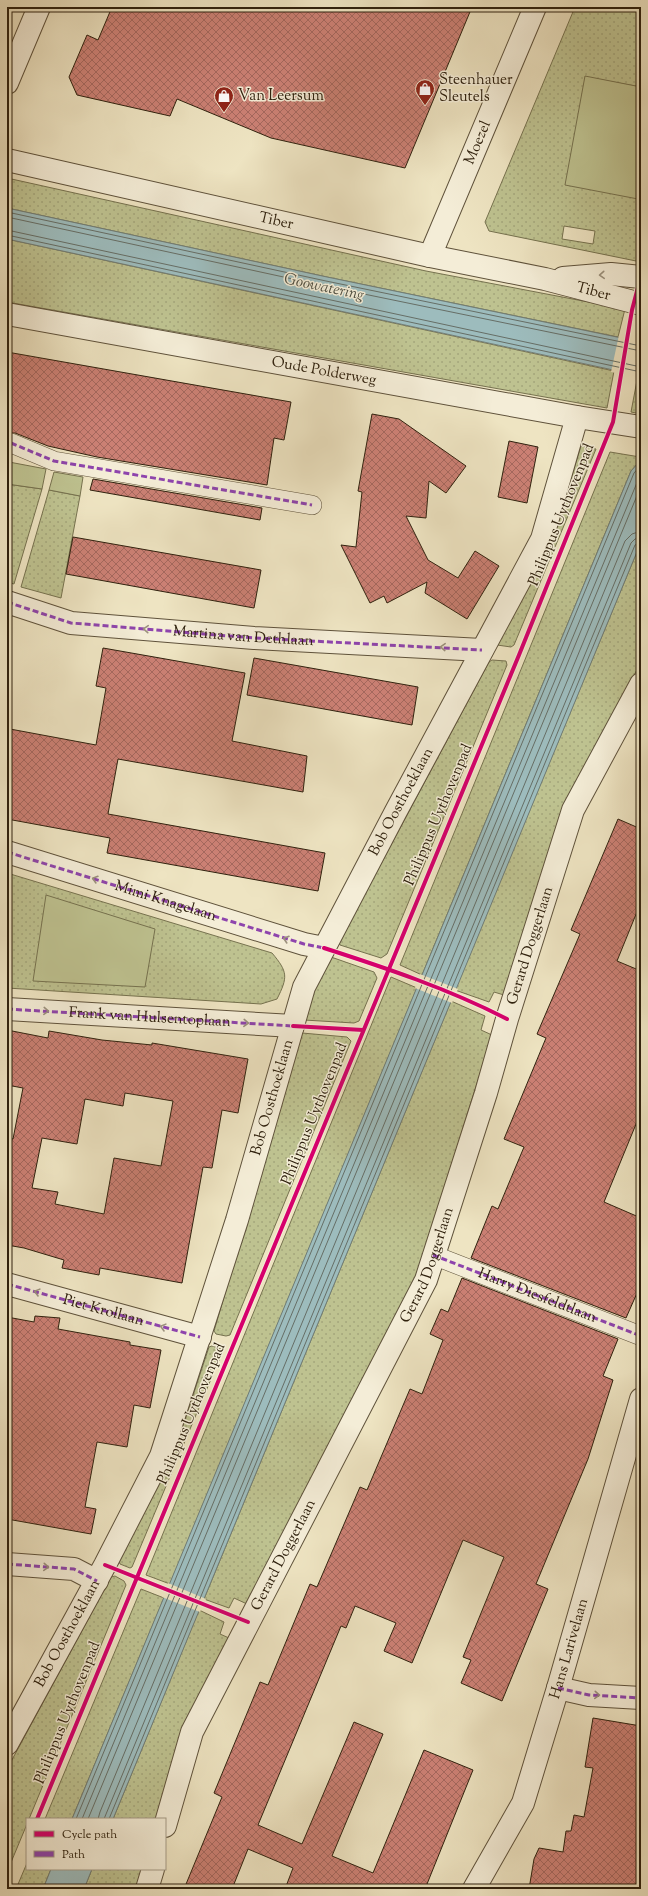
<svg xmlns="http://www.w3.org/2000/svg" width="648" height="1896" viewBox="0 0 648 1896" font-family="'Sorts Mill Goudy',serif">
	<defs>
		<pattern id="grass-dots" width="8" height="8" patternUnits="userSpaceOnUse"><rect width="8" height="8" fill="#bec290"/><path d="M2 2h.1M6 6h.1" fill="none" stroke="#a4a67b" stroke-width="1.8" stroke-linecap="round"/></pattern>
		<pattern id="building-cross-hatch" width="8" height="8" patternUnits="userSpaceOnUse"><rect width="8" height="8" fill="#cb8074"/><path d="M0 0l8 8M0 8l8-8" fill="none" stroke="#a5685e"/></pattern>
	</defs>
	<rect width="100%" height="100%" fill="#eee4c2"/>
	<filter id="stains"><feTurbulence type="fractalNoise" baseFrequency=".005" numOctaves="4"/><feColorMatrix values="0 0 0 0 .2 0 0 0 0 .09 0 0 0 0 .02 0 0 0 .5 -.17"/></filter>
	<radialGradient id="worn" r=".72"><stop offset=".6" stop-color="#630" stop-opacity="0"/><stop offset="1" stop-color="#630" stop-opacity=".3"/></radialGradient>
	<!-- grass -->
	<g fill="url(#grass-dots)" stroke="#76724f" fill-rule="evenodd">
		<path d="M 575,7 L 641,7 L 641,87 L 585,77 L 637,199 L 641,182 L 641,262 L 489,231 L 485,222 ZM 564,226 L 595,231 L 593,244 L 562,239 Z"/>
		<polygon points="7,178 426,271 625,309 618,337 327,277 7,208"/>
		<polygon points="7,239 614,371 607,408 7,302"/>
		<polygon points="638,375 641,376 641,414 631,412"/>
		<polygon points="581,446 596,449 514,645 511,647 497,645 551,544"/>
		<polygon points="610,452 640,457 640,461 631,471 422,975 400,965"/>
		<polygon points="7,484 42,489 14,584 7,582"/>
		<polygon points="49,490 80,496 61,598 21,587"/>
		<polygon points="641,542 641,662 562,811 504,995 494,992 489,1002 455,990"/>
		<polygon points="492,660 506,661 507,665 387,954 381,958 340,945 339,942 489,662"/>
		<path d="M 7,873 L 272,953 C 288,972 288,977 277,999 L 261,1004 L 7,988 Z"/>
		<polygon points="331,957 374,972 377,978 359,1021 354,1023 304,1020 314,989"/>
		<polygon points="391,977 417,988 170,1584 146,1575"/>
		<polygon points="451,1001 485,1016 481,1030 492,1035 417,1276 247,1604 234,1598 229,1608 204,1599"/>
		<polygon points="302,1033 347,1037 351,1041 230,1335 226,1336 216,1334 214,1331"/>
		<polygon points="212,1346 221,1349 222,1353 132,1567 130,1568 120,1564 119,1560 173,1456 209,1347"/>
		<polygon points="115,1576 124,1581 126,1585 29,1819 27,1819 27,1824 7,1872 7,1769 111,1577"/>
		<polygon points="141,1589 164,1598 72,1819 45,1819"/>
		<polygon points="199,1610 224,1622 220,1634 229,1638 157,1819 113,1819"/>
		<polygon points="27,1863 27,1869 51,1869 43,1889 16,1889"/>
		<polygon points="92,1869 142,1869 137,1889 84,1889"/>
	</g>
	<!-- park -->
	<g fill="#bec290" stroke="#76724f">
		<polygon points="585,76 641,87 641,182 638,199 565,185"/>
		<polygon points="9,462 46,469 42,489 7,484 7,470"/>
		<polygon points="54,472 83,477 80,496 49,490"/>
		<polygon points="46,895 155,929 145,987 33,981"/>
	</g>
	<!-- water -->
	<g fill="#9dbcbd" stroke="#717e77">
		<polygon points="7,208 327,277 641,342 641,376 7,239"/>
		<polygon points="640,457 641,542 113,1819 72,1819 631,471 640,461"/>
		<polygon points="51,1869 92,1869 84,1889 43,1889"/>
	</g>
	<!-- pier -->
	<g fill="#eee4c2">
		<polygon points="619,335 641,340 641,378 611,372"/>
		<polygon points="420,974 458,989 452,1003 415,988"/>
		<polygon points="168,1583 206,1599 200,1612 162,1597"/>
	</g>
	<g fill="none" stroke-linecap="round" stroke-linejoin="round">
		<!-- shore -->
		<g stroke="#666e66" stroke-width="1">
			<polyline points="7,212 326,281 641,346"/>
			<polyline points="7,217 325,286 641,351"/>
			<polyline points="7,230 641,367"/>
			<polyline points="7,235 641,372"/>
			<polyline points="76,1819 634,473 641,465"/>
			<polyline points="82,1819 641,473"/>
			<polyline points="88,1819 641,486"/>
			<polyline points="98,1819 100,1812 625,541 632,534 641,531"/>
			<polyline points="104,1819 631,543 635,539 641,537"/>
			<polyline points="109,1819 635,545 641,542"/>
		</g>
	</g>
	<!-- building -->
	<g fill="url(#building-cross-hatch)" stroke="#2f210e" fill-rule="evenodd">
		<polygon points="112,7 472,7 405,168 271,138 177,99 170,116 77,95 69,77 87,35 98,40"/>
		<polygon points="7,352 291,402 284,440 274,438 267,485 97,457 48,446 15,433 7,433"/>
		<polygon points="372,414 399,419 466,466 446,493 429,481 426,518 406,516 428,560 458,578 475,551 499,566 467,619 425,593 427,582 387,603 384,596 370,603 341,545 356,547 362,492 358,491"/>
		<polygon points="509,441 538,447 527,503 498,497"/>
		<polygon points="93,479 262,508 260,520 90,490"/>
		<polygon points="73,537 261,570 254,608 66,574"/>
		<polygon points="103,648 245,673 232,741 307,756 303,792 118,759 108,814 325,853 318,891 107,853 110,838 7,819 7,752 10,729 96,745 106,688 96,686"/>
		<polygon points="254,658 418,687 412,725 247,695"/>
		<polygon points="618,819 641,829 641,902 617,961 641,971 641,1112 604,1202 641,1218 641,1284 626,1318 471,1258 492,1206 498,1209 524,1147 504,1139 546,1038 537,1034 580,934 571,930"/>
		<path d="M 7,1030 L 48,1038 L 49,1031 L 102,1040 L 152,1045 L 152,1043 L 248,1059 L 238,1113 L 222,1110 L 212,1168 L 203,1167 L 182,1283 L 100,1268 L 99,1275 L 62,1268 L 64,1260 L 24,1248 L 7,1245 L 7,1138 L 13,1139 L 23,1088 L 7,1085 ZM 125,1093 L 173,1101 L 161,1166 L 114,1158 L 104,1214 L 55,1204 L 58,1192 L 32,1188 L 42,1138 L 77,1144 L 85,1099 L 123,1106 Z"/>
		<polygon points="462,1278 618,1339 603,1376 613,1380 588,1459 536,1584 548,1589 502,1701 461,1683 471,1660 463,1657 504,1557 463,1540 412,1663 384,1651 396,1623 355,1606 346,1628 341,1626 258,1825 302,1844 354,1722 383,1734 332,1856 373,1873 424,1750 473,1770 425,1889 285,1889 293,1868 248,1849 232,1889 184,1889 222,1797 214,1793 260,1682 268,1685 310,1584 317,1587 360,1487 367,1490 410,1389 422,1394 443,1340 430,1334 441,1309 448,1312"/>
		<polygon points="35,1316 60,1318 58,1329 130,1342 130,1345 161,1350 150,1408 134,1405 127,1447 97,1442 85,1507 96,1509 91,1534 7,1519 7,1317 34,1322"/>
		<polygon points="593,1718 641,1726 641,1889 529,1889 534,1859 539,1848 563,1852 566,1831 571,1831 574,1815 584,1817 593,1768 585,1767"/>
	</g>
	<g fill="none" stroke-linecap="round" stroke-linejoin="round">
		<defs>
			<g id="pedestrian">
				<polyline points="11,443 54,461 312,505"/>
				<polyline points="433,1255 641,1336"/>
			</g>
			<g id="minor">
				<polyline points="7,83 39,7"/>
				<path id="s1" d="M 7,160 L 430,256 L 545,279 L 641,304"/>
				<path id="s2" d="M 430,256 L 535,7"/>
				<polyline points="563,278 611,274 641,277"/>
				<path id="s3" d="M 7,314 L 577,417 L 641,427"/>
				<path id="s4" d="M 7,602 L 71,623 L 254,638 L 482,650"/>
				<path id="s5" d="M 7,852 L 304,944 L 324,948"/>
				<path id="s6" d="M 7,1009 L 293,1026"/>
				<path id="s7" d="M 7,1284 L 200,1337"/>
				<polyline points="7,1564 74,1569 97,1581"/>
				<polyline points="558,1688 589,1695 641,1698"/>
				<path id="s8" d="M 7,1744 L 105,1565 L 161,1456 L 237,1220 L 304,987 L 395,813 L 542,539 L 577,417"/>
				<path id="s9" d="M 165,1826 L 192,1732 L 426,1280 L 486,1093 L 507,1019 L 573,810 L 641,684"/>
				<polyline points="147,1889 153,1869"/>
				<path id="s10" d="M 474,1889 L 523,1803 L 558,1688 L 641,1399"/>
			</g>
		</defs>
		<!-- pedestrian casing -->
		<use href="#pedestrian" stroke="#5f523b" stroke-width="20"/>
		<!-- minor casing -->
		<use href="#minor" stroke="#5f523b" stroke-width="24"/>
		<!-- pedestrian -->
		<use href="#pedestrian" stroke="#f4edd7" stroke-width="19"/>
		<!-- minor -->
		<use href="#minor" stroke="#f4edd7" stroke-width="22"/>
		<!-- quiet -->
		<g stroke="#8e44ad" stroke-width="3" stroke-dasharray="6 3" stroke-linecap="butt">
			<polyline points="11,443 54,461 312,505"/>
			<polyline points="7,602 71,623 254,638 482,650"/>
			<polyline points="7,852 304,944 324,948"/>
			<polyline points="7,1009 293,1026"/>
			<path id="s11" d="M 433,1255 L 641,1336"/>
			<polyline points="7,1284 200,1337"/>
			<polyline points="7,1564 74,1569 97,1581"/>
			<polyline points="558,1688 589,1695 641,1698"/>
		</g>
		<defs>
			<g id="cycleway">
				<path d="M 324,948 C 386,968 449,989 507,1019"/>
				<polyline points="293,1026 363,1030"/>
				<polyline points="105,1565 248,1622"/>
				<polyline points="37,1819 519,655 613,422 632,310 641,276"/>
			</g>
		</defs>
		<!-- cycleway casing -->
		<use href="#cycleway" stroke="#f4edd7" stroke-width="6"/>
		<!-- cycleway -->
		<use href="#cycleway" stroke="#d6006c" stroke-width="4"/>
	</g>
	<!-- one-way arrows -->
	<defs><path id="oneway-chevron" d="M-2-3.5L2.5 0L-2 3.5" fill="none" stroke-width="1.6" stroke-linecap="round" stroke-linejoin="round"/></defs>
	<g stroke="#9b917d">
		<use href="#oneway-chevron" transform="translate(602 275) rotate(176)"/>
		<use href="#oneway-chevron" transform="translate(146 629) rotate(-176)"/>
		<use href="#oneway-chevron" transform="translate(443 647) rotate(-177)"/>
		<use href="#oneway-chevron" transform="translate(95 879) rotate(-163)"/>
		<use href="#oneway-chevron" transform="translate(286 939) rotate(-162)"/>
		<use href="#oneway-chevron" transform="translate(46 1011) rotate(3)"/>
		<use href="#oneway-chevron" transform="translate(246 1023) rotate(3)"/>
		<use href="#oneway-chevron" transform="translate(37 1292) rotate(-165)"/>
		<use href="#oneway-chevron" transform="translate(163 1327) rotate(-165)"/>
		<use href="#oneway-chevron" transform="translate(46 1567) rotate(4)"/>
		<use href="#oneway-chevron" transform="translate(597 1695) rotate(4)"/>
	</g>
	<!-- icons -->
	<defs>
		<symbol id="shop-pin" viewBox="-11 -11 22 30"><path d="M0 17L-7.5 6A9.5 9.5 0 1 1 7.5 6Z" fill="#8f2418" stroke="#f4edd7"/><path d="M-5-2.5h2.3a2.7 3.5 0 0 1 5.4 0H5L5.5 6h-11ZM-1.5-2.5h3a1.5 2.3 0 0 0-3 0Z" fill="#fff"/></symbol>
	</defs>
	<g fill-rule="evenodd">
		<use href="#shop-pin" x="414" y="78" width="22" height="30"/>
		<use href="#shop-pin" x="213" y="85" width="22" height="30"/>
	</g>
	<g text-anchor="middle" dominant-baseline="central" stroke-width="3" stroke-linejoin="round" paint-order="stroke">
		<!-- poi labels -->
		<g font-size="15" fill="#2f210e" stroke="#f4edd7" text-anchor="start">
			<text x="439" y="80">Steenhauer<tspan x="439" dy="17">Sleutels</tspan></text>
			<text x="238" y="96">Van Leersum</text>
		</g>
		<!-- street labels -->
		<g font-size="15" fill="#2f210e" stroke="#f4edd7">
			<text stroke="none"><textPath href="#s2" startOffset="123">Moezel</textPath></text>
			<text stroke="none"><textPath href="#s1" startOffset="276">Tiber</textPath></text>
			<text stroke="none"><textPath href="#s1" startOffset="601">Tiber</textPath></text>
			<text stroke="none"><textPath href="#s3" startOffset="322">Oude Polderweg</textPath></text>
			<text transform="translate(562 515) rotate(-68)">Philippus Uythovenpad</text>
			<text stroke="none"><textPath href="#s4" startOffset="240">Martina van Dethlaan</textPath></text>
			<text stroke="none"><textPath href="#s8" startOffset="1026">Bob Oosthoeklaan</textPath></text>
			<text transform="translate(439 815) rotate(-67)">Philippus Uythovenpad</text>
			<text stroke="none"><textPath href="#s5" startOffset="166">Mimi Knagelaan</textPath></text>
			<text stroke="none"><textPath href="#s9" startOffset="957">Gerard Doggerlaan</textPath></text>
			<text stroke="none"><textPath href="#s6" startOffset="143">Frank van Hulsentoplaan</textPath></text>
			<text stroke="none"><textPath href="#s8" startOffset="702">Bob Oosthoeklaan</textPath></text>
			<text transform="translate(315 1114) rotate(-68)">Philippus Uythovenpad</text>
			<text stroke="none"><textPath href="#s9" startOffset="621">Gerard Doggerlaan</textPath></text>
			<text stroke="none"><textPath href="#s11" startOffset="112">Harry Diesfeldtlaan</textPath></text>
			<text stroke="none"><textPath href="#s7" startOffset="100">Piet Krollaan</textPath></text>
			<text transform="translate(192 1414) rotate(-67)">Philippus Uythovenpad</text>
			<text stroke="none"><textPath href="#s9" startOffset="297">Gerard Doggerlaan</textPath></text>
			<text stroke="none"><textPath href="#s8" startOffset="126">Bob Oosthoeklaan</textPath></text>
			<text stroke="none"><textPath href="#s10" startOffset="260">Hans Larivelaan</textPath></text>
			<text transform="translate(68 1713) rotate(-68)">Philippus Uythovenpad</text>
		</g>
		<!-- water labels -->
		<g font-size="16" font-style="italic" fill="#505043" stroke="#f4edd7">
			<text transform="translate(324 288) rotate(12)">Goowatering</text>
		</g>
	</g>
	<!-- margin -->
	<rect width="648" height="1896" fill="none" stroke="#eee4c2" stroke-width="24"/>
	<rect x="8" y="8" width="632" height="1880" fill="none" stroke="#2f210e" stroke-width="2"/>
	<rect x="12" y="12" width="624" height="1872" fill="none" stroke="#2f210e"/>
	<!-- legend -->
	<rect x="26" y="1818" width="140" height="52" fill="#f4edd7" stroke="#a59b87"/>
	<rect x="34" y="1831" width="20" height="6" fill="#d6006c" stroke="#a59b87"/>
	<text x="62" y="1838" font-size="12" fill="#2f210e">Cycle path</text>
	<rect x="34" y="1851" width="20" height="6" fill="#8e44ad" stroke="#a59b87"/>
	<text x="62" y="1858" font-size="12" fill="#2f210e">Path</text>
	<rect width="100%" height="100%" filter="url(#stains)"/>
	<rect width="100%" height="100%" fill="url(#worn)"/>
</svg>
